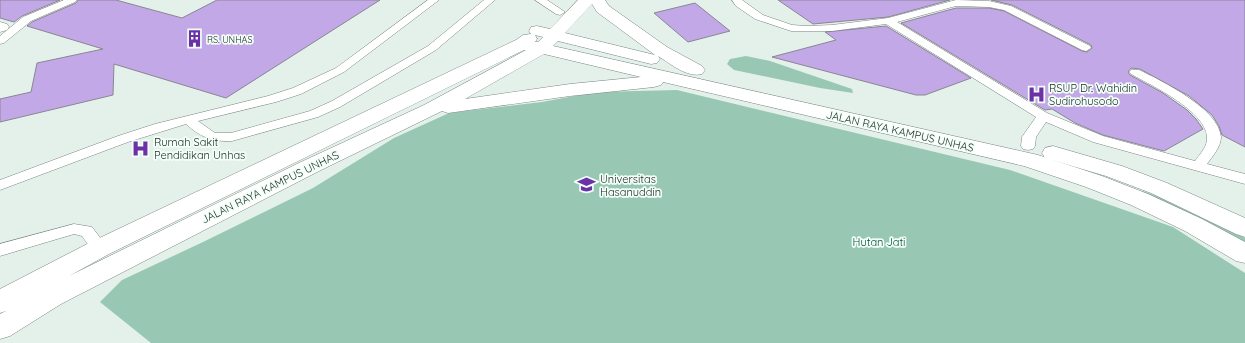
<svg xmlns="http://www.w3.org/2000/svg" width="1245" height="343" viewBox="0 0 1245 343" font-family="Quicksand,sans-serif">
	<rect width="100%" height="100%" fill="#e4f1eb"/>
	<!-- green -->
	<g fill="#98c8b4">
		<polygon points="746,56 770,61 852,89 853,93 820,88 734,70 727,64 730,59"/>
		<polygon points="677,90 1010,170 1173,227 1245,273 1245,343 151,343 100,302 122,280 203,242 313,188 394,138 449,113 542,102 596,92"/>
		<polygon points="1143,191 1192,209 1245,238 1245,251 1141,197"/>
	</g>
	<!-- building -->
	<g fill="#c2a8e7" stroke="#8a8691">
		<polygon points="0,0 60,0 22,16 14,22 0,18"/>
		<polygon points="78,0 116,0 182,18 217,0 380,0 226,98 114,64 113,95 0,122 0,99 31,92 37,63 103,49 27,26 32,22 76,3"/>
		<polygon points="778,0 950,0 888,17 813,24"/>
		<polygon points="991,0 1245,0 1245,147 1222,135 1219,126 1212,115 1189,96 1140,69 1131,68 1128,72 1130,75 1163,93 1187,110 1196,119 1203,129 1164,151 1103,135 1075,123 1052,109 1045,110 901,23 956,8 989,8 1004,11 1082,51 1087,52 1092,48 1091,45 1012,5"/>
		<polygon points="695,3 730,31 688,42 654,13"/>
		<polygon points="886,26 971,78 925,95 916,95 772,57 836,40 825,32"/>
	</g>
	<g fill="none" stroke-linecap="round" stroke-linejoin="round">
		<defs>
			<g id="lane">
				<polygon points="64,0 77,0 75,2 31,21 4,43 0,44 0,36 23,17"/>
				<path d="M 428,0 L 439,0 L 344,72 L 301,94 L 276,102 L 198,121 L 215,133 L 231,133 L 310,111 L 332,101 L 428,46 L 484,0 L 495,0 L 436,50 L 340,107 L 318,117 L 232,141 C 213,142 200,137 186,124 L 128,142 L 0,190 L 0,180 L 118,136 L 155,124 L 268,96 L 293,88 L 336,68 Z"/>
				<polygon points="535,0 547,0 565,12 560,15 556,14"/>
				<path d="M 732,0 L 742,0 L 763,15 L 792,25 L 807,26 L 832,25 L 888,18 L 956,0 L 989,1 L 1011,6 L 1090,46 L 1091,48 L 1086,51 L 1082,50 L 1004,10 L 989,7 L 956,6 L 897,22 L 1047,113 L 1103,136 L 1195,161 C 1200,154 1208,146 1207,137 C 1206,111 1151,85 1131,74 L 1129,72 L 1131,70 L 1139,70 C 1162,81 1219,109 1221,137 C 1221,147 1212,157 1207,164 L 1245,174 L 1245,184 L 1093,142 L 1046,122 L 1036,137 L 1035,146 L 1033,149 L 1028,150 L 1023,149 L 1021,146 L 1022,137 L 1036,117 L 886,24 L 832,31 L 791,31 L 755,19 L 736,6 Z"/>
				<path d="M 74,224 L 92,227 L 108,248 L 106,252 C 93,256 89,245 82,236 L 74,234 L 0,256 L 0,244 Z"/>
			</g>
			<polygon id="street" points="0,22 7,24 9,27 7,30 0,32"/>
			<g id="secondary">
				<path d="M 578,0 L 605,0 L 609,6 L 667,47 L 702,66 L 705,70 L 702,74 C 687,78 671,64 658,56 L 660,59 L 657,63 L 651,64 L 558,41 L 553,46 L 1038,155 L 1102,176 L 1148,194 L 1202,219 L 1245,242 L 1245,263 L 1236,261 L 1185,231 L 1131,205 L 1086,187 L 1024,166 L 663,82 L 661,85 L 654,87 L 570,96 L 448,113 L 442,111 L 317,172 L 61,304 L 10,336 L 0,339 L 0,314 L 6,311 L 0,313 L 0,289 L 91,242 L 516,40 L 523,35 L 531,34 L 529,31 L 531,27 L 537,26 L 550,29 ZM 592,4 L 597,12 L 655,55 L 565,33 ZM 535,35 L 543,37 L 538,42 L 535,42 L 537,39 ZM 524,50 L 526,50 L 424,105 L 301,162 L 69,276 L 109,254 ZM 544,54 L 641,77 L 570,84 L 465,99 Z"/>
				<polygon points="1053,146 1122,166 1167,183 1245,218 1245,237 1236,234 1151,193 1106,176 1045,158 1042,153 1045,148"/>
			</g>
		</defs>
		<!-- lane casing -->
		<use href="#lane" stroke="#7a8681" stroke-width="1"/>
		<!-- street casing -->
		<use href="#street" stroke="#7a8681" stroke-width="1"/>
		<!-- secondary casing -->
		<use href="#secondary" stroke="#7a8681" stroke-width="1"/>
		<!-- lane -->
		<use href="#lane" fill="#fff" fill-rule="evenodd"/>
		<!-- street -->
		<use href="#street" fill="#fff" fill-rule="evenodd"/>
		<!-- secondary -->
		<use href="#secondary" fill="#fff" fill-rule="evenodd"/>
	</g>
	<!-- icons -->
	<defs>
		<symbol id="building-bare" viewBox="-9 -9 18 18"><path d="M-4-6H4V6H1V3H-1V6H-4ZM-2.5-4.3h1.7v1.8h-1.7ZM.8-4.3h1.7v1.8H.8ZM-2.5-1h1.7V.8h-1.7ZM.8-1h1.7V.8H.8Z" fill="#6d31a7" stroke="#f1fff8" stroke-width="2.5" paint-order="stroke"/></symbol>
		<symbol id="hospital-bare" viewBox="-9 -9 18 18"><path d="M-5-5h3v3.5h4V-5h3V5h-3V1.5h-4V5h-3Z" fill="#6d31a7" stroke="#f1fff8" stroke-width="2.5" paint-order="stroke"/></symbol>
		<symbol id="university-bare" viewBox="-9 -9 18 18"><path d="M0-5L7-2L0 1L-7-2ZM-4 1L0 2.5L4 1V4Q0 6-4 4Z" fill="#6d31a7" stroke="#f1fff8" stroke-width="2.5" paint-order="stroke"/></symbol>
	</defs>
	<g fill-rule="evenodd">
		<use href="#building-bare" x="182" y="26" width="25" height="25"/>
		<use href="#hospital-bare" x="1024" y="82" width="25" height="25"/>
		<use href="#hospital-bare" x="128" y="136" width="25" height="25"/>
		<use href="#university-bare" x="574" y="172" width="25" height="25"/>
	</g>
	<g text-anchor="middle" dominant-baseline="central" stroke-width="3.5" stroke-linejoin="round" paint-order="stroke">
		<!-- far-poi labels -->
		<g font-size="9" fill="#272c2a" stroke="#f1fff8" text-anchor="start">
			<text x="207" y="39">RS. UNHAS</text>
		</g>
		<!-- poi labels -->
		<g font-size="11" fill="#272c2a" stroke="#f1fff8" text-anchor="start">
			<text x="1049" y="88">RSUP Dr. Wahidin<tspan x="1049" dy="13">Sudirohusodo</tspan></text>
			<text x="154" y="142">Rumah Sakit<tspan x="154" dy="13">Pendidikan Unhas</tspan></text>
			<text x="600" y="179">Universitas<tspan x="600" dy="13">Hasanuddin</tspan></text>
		</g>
		<!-- street labels -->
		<g font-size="11" fill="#272c2a" stroke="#f1fff8">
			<text transform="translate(900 131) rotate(13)">JALAN RAYA KAMPUS UNHAS</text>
			<text transform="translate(270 187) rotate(-26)">JALAN RAYA KAMPUS UNHAS</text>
		</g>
		<!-- park labels -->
		<g font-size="11" fill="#0a4e3a" stroke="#f1fff8">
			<text x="879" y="242">Hutan Jati</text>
		</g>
	</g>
</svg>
